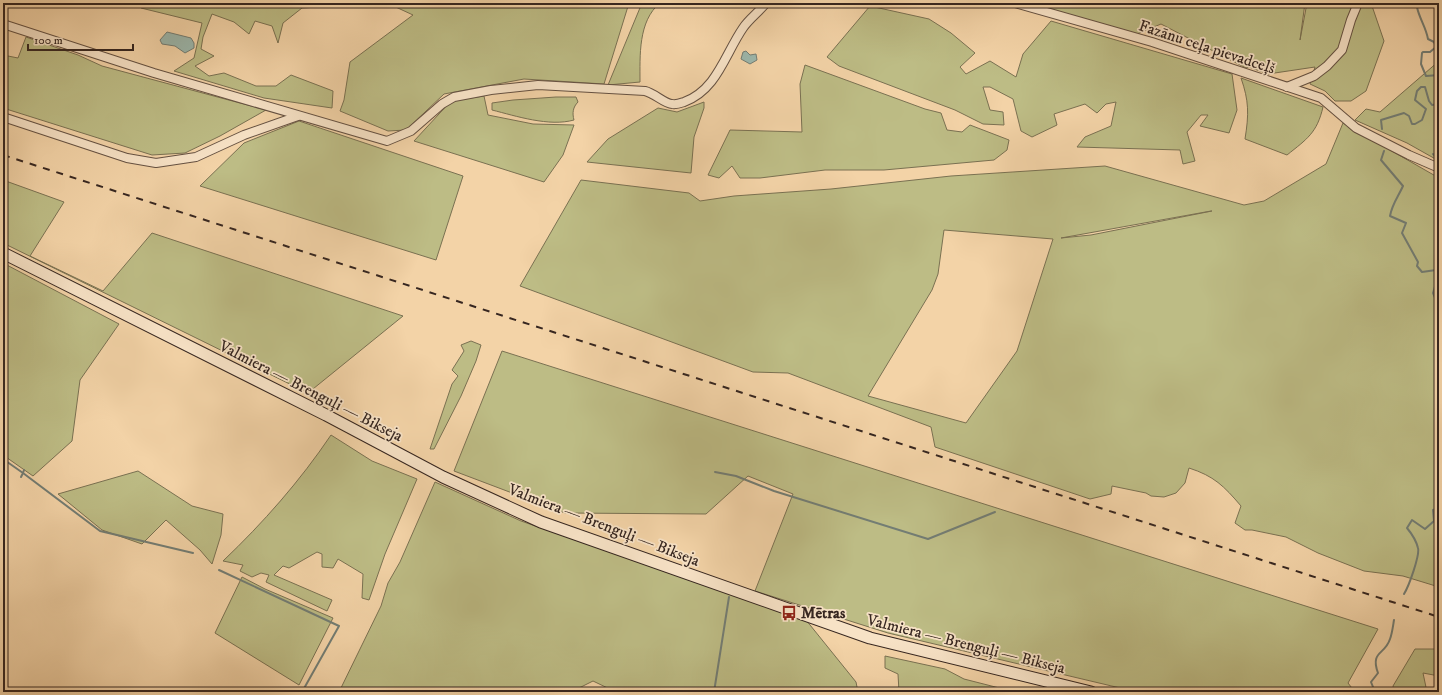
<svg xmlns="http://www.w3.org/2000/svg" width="1442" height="695" viewBox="0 0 1442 695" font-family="'IM FELL DW Pica',serif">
	<rect width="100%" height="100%" fill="#f3d3a7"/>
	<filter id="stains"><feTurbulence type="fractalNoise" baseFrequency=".005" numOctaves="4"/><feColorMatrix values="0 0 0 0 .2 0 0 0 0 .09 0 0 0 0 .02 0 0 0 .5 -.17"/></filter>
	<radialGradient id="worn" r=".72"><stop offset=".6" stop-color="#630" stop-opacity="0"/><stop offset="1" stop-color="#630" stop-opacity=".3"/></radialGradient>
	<!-- green -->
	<g fill="#bdbc85" stroke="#7a7152" fill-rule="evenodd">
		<polygon points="137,3 629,3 604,84 524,79 444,94 406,130 388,131 340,111 344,100 350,62 413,15 387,3 302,8 283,23 278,43 272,26 255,21 249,34 234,22 212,14 203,37 201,49 214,56 195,66 209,76 224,73 256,86 276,86 291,75 333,91 332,108 264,98 174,71 194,58 202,23 141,8"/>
		<path d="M 642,3 L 660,3 C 638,21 640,56 640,82 L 608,85 Z"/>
		<polygon points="1029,3 1305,3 1300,40 1307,3 1371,3 1384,41 1366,91 1351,101 1335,101 1325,91 1310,84 1315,67 1268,74 1249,67 1246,68 1161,24 1137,34"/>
		<polygon points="870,6 929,19 951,33 975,53 960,67 966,74 990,61 1016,77 1023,54 1051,21 1232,74 1237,110 1229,133 1200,126 1208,115 1201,115 1187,132 1195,161 1183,164 1180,150 1077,147 1085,137 1111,126 1116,102 1106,104 1097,113 1085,104 1054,114 1057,125 1032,137 1021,131 1013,99 990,87 983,87 990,110 1003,112 1004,125 983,124 955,110 839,66 827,57"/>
		<polygon points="26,37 78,55 102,66 266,110 220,136 185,153 152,155 3,108 3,55 18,58"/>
		<polygon points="1439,61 1439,161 1407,143 1355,120 1366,109 1380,112"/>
		<polygon points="805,65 925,109 941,113 947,130 962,132 970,125 1009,140 1007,150 994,160 884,170 825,170 760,178 740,178 732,166 719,178 708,175 730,130 802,132 800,84"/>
		<path d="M 1241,78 L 1323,107 C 1317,133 1307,139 1287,155 L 1245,139 C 1249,114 1249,101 1241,78 Z"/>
		<polygon points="484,96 488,115 533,124 574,125 563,155 544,182 414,141 451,101"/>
		<path d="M 556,97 L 576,97 L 578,102 C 573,107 572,113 574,120 C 549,127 516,116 492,110 L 492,103 L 513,100 Z"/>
		<polygon points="704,102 704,108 694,137 691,173 587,162 608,139 658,108 677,112"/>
		<polygon points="299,121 463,176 436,260 200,186 244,143"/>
		<path d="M 1343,123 L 1439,178 L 1439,587 L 1403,576 L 1364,571 L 1318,553 L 1286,537 L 1252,530 L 1245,530 L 1235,523 L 1241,506 C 1224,486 1214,476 1189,468 L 1185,483 L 1176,493 L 1164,497 L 1151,496 L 1146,493 L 1112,486 L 1111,494 L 1090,499 L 935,447 L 931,427 L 788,373 L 753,372 L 520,286 L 581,180 L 689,193 L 700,201 L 734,196 L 831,189 L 951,176 L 1105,166 L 1244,205 L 1264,201 L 1326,164 ZM 1212,211 L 1091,235 L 1061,238 L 1211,211 ZM 944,230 L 1053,239 L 1017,351 L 966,423 L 868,396 L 932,290 L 938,274 Z"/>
		<polygon points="3,180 64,202 30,256 103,291 152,233 403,316 308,393 3,243"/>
		<polygon points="3,263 119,324 80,380 72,441 33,476 3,455"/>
		<polygon points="471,341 481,345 476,361 461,396 434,449 430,449 452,384 458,376 452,370 464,351 461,345"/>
		<polygon points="502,351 1378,629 1348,683 1355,692 1137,692 888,633 755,591 793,494 748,476 706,514 565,513 454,471"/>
		<path d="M 331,435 L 372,461 L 417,479 L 385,554 L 369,600 L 362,598 L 363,574 L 338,559 L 333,568 L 322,567 L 322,554 L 317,552 L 289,568 L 283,566 L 274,575 L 332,600 L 327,611 L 266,582 L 269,575 L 261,573 L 252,577 L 240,571 L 243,565 L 223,561 C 263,523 300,481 331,435 Z"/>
		<polygon points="138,471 192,506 223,514 221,535 212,564 200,550 166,520 142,544 102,530 58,494"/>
		<polygon points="435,482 521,521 806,620 856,682 858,692 616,692 593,681 571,692 339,692 381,606 388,583 400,562"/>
		<polygon points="242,577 265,589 333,618 299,685 215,633"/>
		<polygon points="1415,649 1439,649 1439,676 1423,673 1427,692 1394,692 1393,686"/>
		<polygon points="885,656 945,669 964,679 1015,692 899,692 898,674 885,668"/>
	</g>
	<!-- water -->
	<g fill="#9cb7ac" stroke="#737d74">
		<polygon points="167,32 191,38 194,43 194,48 185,53 175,46 162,44 160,40"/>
		<polygon points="746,51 750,55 756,54 757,60 750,64 741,59 743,52"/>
	</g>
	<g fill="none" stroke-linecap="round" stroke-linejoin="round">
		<!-- stream -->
		<g stroke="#737d74" stroke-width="2">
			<path d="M 1420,3 L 1417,7 C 1419,18 1426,27 1428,39 L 1434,42 L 1436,47 L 1430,52 L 1423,52 L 1422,53 L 1421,64 L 1426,76 L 1439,75"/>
			<polyline points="1382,129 1381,120 1404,113 1409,116 1412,124 1415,124 1422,120 1426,109 1415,100 1417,91 1421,87 1425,87 1429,101 1432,105 1439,104"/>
			<path d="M 1384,151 L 1381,160 L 1403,186 C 1398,197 1392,204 1390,216 L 1406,223 L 1402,233 L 1418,262 L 1417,266 L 1422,272 L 1436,270 L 1438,277 L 1433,293 L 1439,307"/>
			<polyline points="1433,154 1439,160"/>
			<polyline points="3,459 23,473 21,477"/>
			<polyline points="24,470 23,473 100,531 193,553"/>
			<polyline points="715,472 736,476 774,491 928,539 995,512"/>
			<polyline points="219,570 339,626 302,692"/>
			<path d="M 1404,594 C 1409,586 1420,555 1418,548 C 1416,540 1412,534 1407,528 L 1412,520 L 1425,529 L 1434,521 L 1433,510 L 1439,508"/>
			<polyline points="900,690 900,692"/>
			<polyline points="714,692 729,597"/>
			<path d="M 1375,692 L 1371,682 L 1378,673 C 1370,651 1385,655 1390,639 C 1392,634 1393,626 1394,620"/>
		</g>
		<defs>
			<g id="minor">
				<polyline points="1015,3 1152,42 1321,98 1356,128 1409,155 1439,168"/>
				<path d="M 3,24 L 154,73 L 387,141 L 411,131 L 442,104 L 454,97 L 491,90 L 538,85 L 645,91 C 654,93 665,104 672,104 C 676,105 681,103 684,102 C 717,90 725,54 743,28 C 749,19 759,12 766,3"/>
				<polyline points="1287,87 1314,76 1327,66 1342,50 1351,20 1358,3"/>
				<polyline points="3,117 127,158 156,163 196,157 244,135 298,116"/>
			</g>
			<polyline id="secondary" points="3,253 326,415 443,477 541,522 870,638 1091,692"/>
		</defs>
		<!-- minor casing -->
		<use href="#minor" stroke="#655142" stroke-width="10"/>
		<!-- secondary casing -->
		<use href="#secondary" stroke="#362620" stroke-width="13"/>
		<!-- minor -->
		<use href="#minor" stroke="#f7e2c6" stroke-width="8"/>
		<!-- secondary -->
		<use href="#secondary" stroke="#f7e2c6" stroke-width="11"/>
		<!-- rail -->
		<polyline stroke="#362620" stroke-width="2" stroke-dasharray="7 7" stroke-linecap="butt" points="3,155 1439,617"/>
	</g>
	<!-- icons -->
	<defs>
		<symbol id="bus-bare" viewBox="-9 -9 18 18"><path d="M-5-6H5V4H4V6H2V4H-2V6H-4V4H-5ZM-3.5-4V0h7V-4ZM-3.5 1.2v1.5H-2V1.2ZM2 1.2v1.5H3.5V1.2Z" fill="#8f2418" stroke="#f7e2c6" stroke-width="2.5" paint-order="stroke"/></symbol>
	</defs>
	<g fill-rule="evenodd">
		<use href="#bus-bare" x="778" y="602" width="22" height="22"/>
	</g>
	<g text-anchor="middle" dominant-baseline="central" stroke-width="3.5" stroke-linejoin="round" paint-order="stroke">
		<!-- street labels -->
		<g font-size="16" fill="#362620" stroke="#f7e2c6">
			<text transform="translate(1207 47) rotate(18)">Fazānu ceļa pievadceļš</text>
			<text transform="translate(311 391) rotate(27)">Valmiera — Brenguļi — Bikseja</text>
			<text transform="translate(604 525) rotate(21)">Valmiera — Brenguļi — Bikseja</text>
			<text transform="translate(966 644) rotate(14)">Valmiera — Brenguļi — Bikseja</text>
		</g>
		<!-- poi labels -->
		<g font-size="16" font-weight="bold" fill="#362620" stroke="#f7e2c6" text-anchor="start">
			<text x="801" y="613">Mētras</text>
		</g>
	</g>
	<!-- margin -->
	<rect width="1442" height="695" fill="none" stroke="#f3d3a7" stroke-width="16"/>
	<rect x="4" y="4" width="1434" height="687" fill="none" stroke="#362620" stroke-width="2"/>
	<rect x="8" y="8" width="1426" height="679" fill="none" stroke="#362620"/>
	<!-- scale -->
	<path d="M28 44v6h105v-6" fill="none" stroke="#362620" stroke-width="2"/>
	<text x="34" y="44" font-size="12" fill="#362620" stroke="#f7e2c6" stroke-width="3" paint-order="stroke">100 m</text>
	<rect width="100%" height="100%" filter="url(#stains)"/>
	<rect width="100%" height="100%" fill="url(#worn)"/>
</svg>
